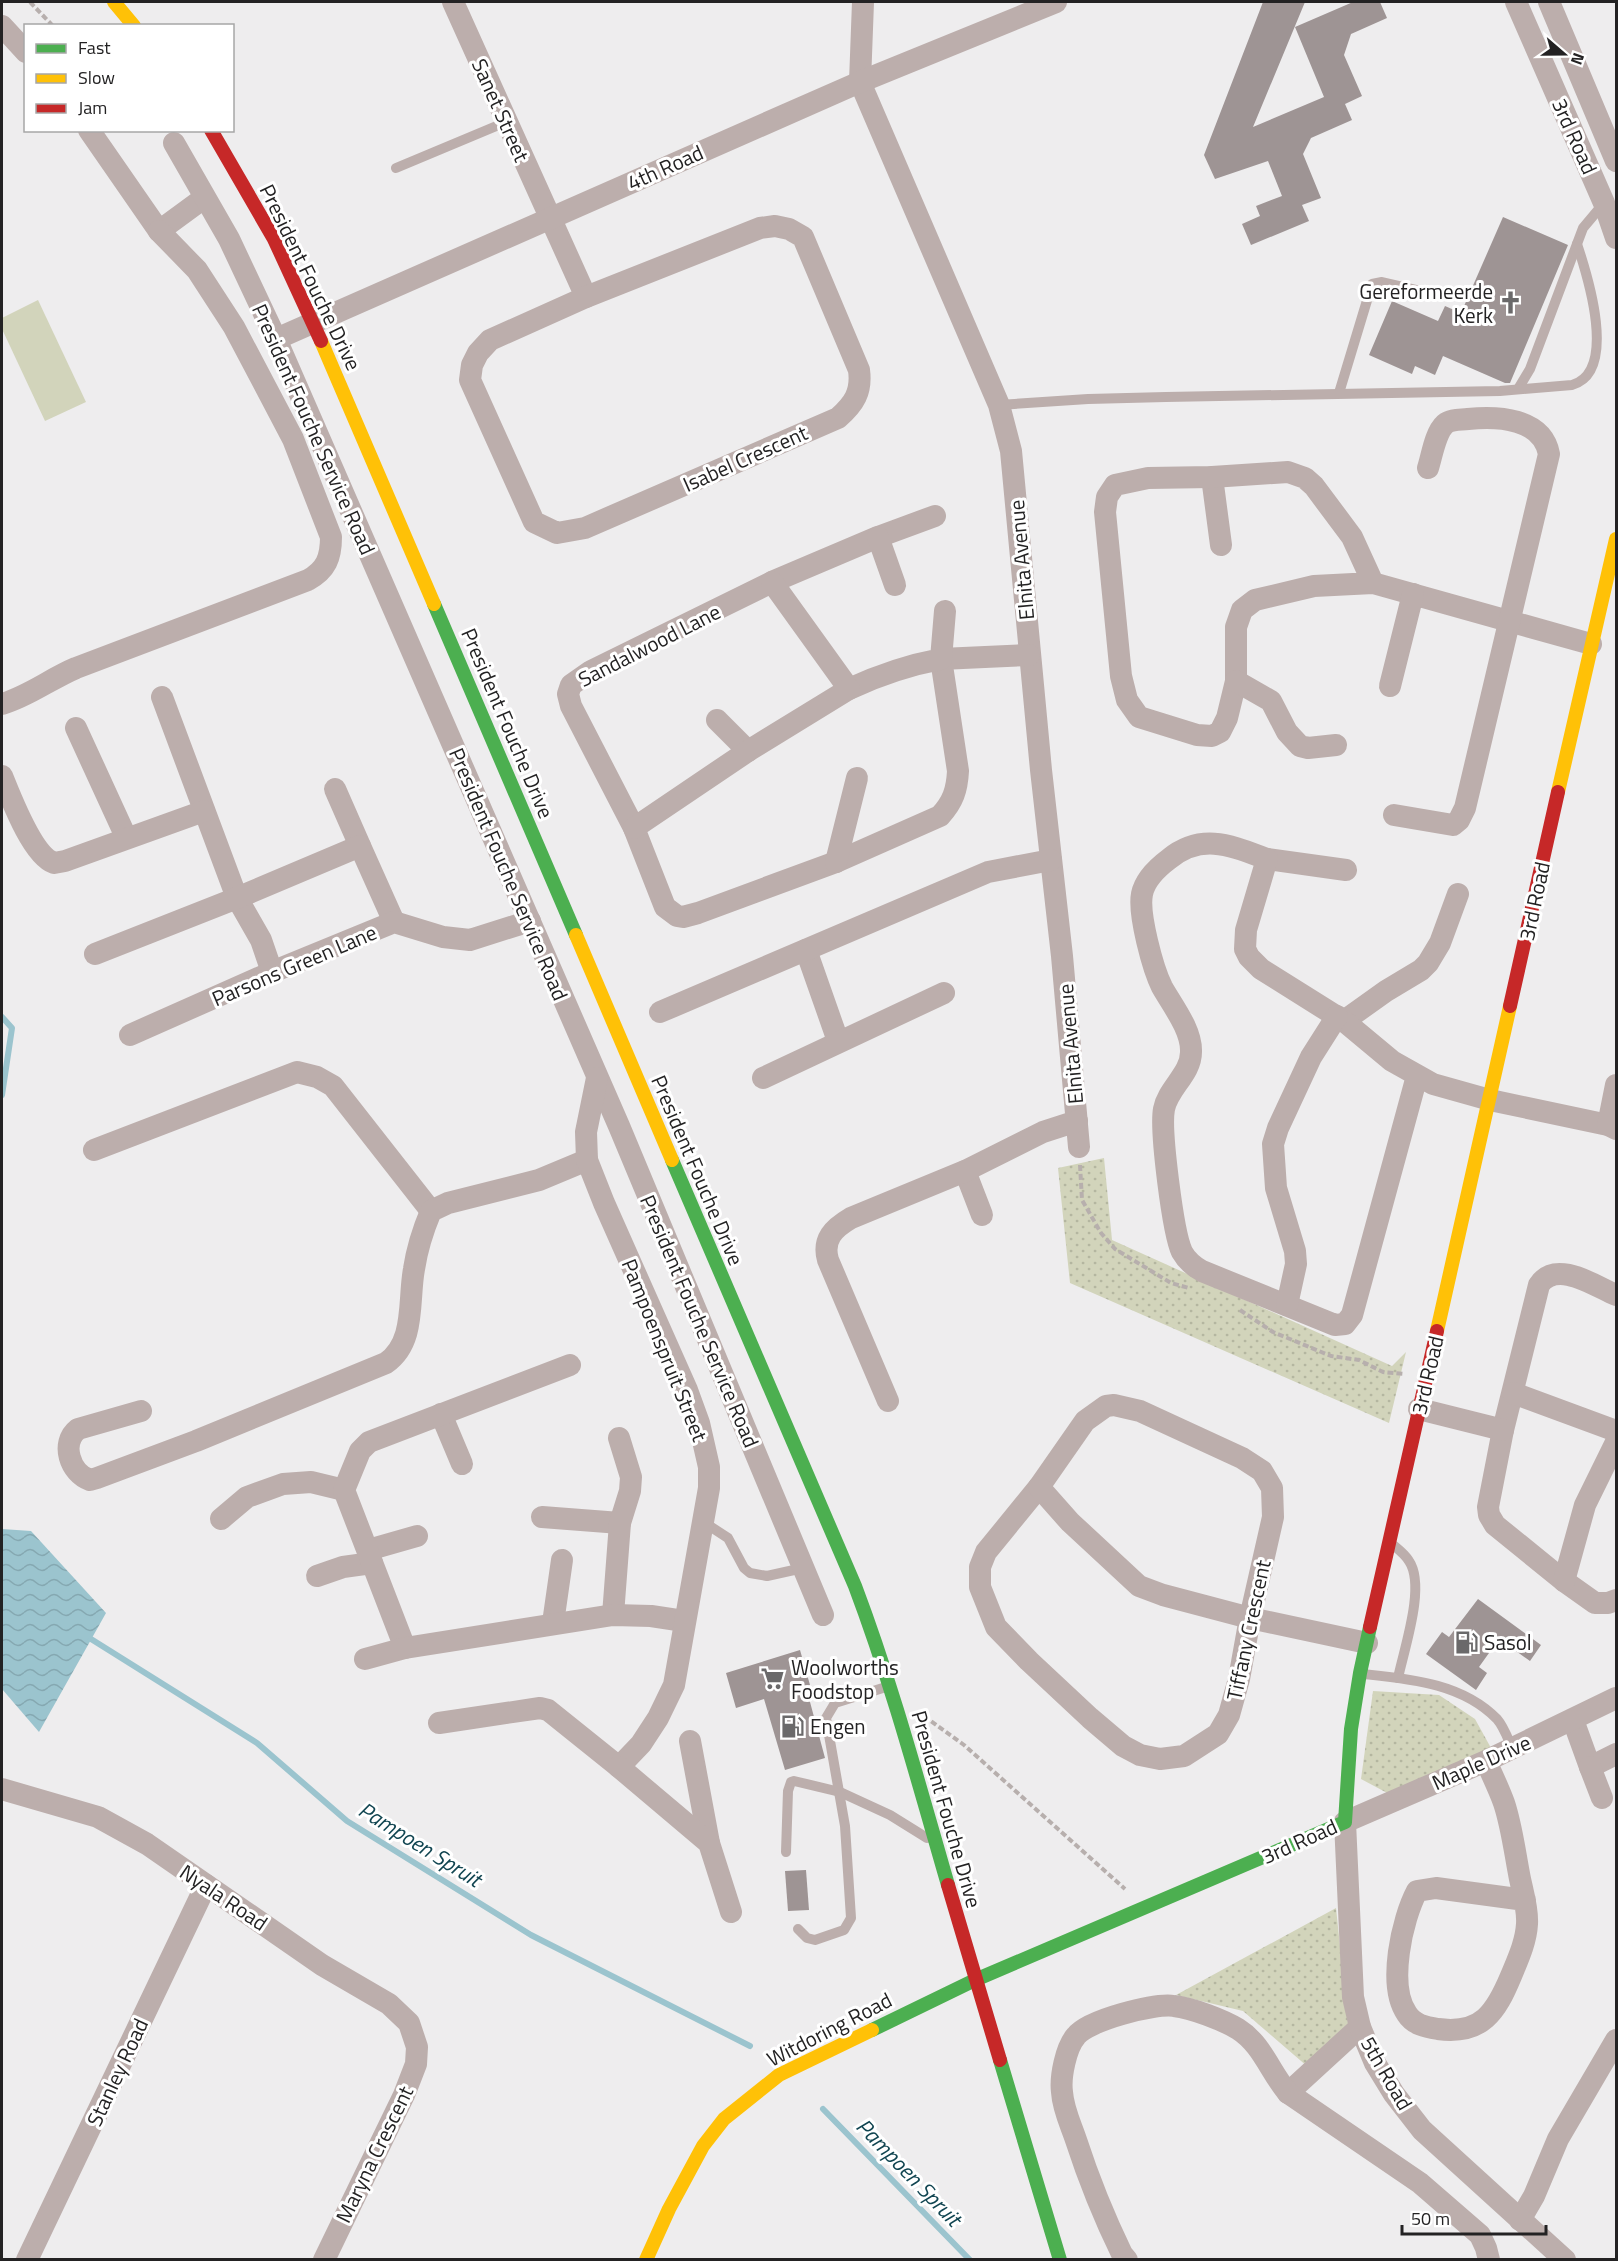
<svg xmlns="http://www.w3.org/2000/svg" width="1618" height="2261" viewBox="0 0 1618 2261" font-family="'Titillium Web',sans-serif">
	<defs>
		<pattern id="grass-dots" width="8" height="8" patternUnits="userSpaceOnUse" patternTransform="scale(1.5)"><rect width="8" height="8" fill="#d2d4bb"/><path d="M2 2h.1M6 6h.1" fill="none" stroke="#b4b6a0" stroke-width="1.8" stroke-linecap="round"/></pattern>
		<pattern id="water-waves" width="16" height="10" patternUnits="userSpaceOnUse" patternTransform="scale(1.5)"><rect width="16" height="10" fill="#9bc4ce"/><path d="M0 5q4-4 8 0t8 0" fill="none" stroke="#85a8b1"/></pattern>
	</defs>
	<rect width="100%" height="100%" fill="#eeedee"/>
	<!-- grass -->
	<g fill="url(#grass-dots)">
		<polygon points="1104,1158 1112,1240 1392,1366 1406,1352 1389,1423 1070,1283 1058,1168"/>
		<polygon points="1373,1691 1439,1695 1475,1719 1491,1748 1391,1795 1361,1779"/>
		<polygon points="1336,1908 1349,2032 1308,2067 1243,2011 1176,1995"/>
	</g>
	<!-- garden -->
	<polygon fill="#d2d4bb" points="38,300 86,402 45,421 2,329 2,318"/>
	<!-- water -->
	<polygon fill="url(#water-waves)" points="2,1529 31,1531 106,1613 39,1732 2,1689"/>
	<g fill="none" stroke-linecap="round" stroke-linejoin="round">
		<!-- stream -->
		<g stroke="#9bc4ce" stroke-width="6">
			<polyline points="2,1017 12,1028 2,1095"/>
			<polyline points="91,1639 257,1743 347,1821 531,1935 750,2046"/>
			<polyline points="823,2109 970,2260"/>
		</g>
	</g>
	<!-- building -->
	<g fill="#9e9494">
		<polygon points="1263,2 1305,2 1253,127 1324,97 1295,27 1353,2 1380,2 1387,18 1351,34 1344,55 1362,96 1345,104 1352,120 1311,138 1303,154 1321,198 1302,205 1309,221 1251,245 1242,224 1260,216 1256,206 1282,196 1268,161 1215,179 1204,155"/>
		<polygon points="1503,217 1568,245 1510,383 1505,383 1443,356 1435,375 1415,366 1412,374 1369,355 1392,301 1438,321 1445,306 1461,313"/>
		<polygon points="1478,1599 1541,1645 1530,1661 1499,1639 1479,1667 1487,1673 1476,1690 1426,1654 1442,1632 1449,1637"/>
		<polygon points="800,1650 810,1685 806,1687 825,1758 785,1770 764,1699 736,1708 726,1673"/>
		<polygon points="806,1870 809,1910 788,1911 785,1871"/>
	</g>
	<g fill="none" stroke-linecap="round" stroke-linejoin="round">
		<!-- path -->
		<g stroke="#b7afad" stroke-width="4" stroke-dasharray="6 3" stroke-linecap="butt">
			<polyline points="30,2 53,26"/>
			<polyline points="1080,1165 1082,1200 1101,1233 1115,1249 1171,1283 1189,1288"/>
			<polyline points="1240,1310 1273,1332 1331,1356 1359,1360 1383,1372 1404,1374"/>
			<polyline points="924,1716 964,1745 1125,1889"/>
		</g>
		<!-- lane -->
		<g stroke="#bcaeac" stroke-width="10">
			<polyline points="396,168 506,122"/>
			<polyline points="1518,389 1530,369 1583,228 1604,203"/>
			<polyline points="1339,393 1372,284 1382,282 1443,296"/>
			<path d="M 999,405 L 1088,399 L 1166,397 L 1500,391 L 1572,385 C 1618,372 1588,277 1577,244"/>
			<polyline points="702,1521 728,1538 744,1568 750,1573 767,1576 803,1568"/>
			<path d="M 1392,1544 C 1398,1549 1405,1554 1409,1561 C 1426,1586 1404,1649 1398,1678"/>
			<path d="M 1363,1674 C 1410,1679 1462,1683 1497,1719 C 1504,1727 1508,1739 1512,1748"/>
			<polyline points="786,1852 788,1791 791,1782 794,1781 840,1792 890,1815 927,1838"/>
			<polyline points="798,1929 807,1938 815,1940 844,1930 851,1918 845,1826 826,1718 835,1703 886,1687"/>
		</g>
		<!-- street -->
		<g stroke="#bcaeac" stroke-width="22">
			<polyline points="453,2 586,297"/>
			<polyline points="863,2 860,82 999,405 1011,451 1041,770 1062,956 1079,1147"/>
			<polyline points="1516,2 1604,203 1616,238"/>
			<polyline points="1549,2 1616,161"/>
			<polyline points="2,26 26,52"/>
			<polyline points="89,130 159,231 204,198"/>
			<polyline points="174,143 229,239 276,339 619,1126 823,1615"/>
			<path d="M 775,226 L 789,229 L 803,237 L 859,370 C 862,392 854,404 838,418 L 585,528 L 557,533 L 534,522 L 470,380 L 472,365 L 478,353 L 490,340 L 586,297 L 760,228 Z"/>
			<polyline points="276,339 860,82 1056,2"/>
			<polyline points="1212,477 1221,545"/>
			<path d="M 935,516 L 878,537 L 772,582 L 591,671 L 571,685 L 568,694 L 571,706 L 634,828 L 665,907 L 677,916 L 683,917 L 698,913 L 836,862 L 940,816 C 953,802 957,790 958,771 L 941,659 L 1029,655"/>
			<polyline points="878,537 895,585"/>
			<path d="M 772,582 L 849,689 C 879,675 909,665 941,659 L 945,611"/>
			<polyline points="1373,583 1352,537 1314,486 1305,478 1288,472 1212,477 1148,478 1115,485 1107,497 1105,512 1121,676 1127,700 1139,717 1197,735 1212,736 1220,732 1227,718 1236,681 1236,627 1242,610 1255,600 1314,586 1373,583 1591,644"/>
			<polyline points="1236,681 1271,701 1287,732 1300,746 1308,748 1336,745"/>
			<polyline points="1390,686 1413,594"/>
			<polyline points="162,697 237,898 261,940 272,972"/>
			<path d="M 2,704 C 29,696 50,679 76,668 L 308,580 C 326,570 331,558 331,537 L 293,439 L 234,327 L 197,270 L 159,231"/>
			<polyline points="717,720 748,751"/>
			<polyline points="76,728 126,837"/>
			<path d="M 2,776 C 11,798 32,855 54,863 L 65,861 L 204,811"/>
			<polyline points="335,789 360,846"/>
			<path d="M 1394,815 L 1453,825 L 1459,820 L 1465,808 L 1549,454 C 1542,418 1498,416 1468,419 C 1460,420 1451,419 1445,424 C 1435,433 1432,456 1428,468"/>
			<polyline points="634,828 748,751 849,689"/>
			<polyline points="1267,859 1346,870"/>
			<polyline points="836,862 857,778"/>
			<polyline points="806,950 838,1041"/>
			<polyline points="95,954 237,898 360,846 394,922"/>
			<polyline points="660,1012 988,872 1051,860"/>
			<polyline points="1344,1021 1386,991 1421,970 1428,963 1440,943 1458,894"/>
			<polyline points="130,1035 272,972 394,922 443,937 470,940 530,921"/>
			<path d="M 1417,1076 L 1352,1315 L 1345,1324 L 1335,1325 L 1202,1271 C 1193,1266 1187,1261 1182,1252 C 1173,1233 1160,1130 1164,1109 C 1168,1088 1191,1074 1191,1052 C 1192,1030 1172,1005 1162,987 C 1153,969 1138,914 1142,894 C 1145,879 1157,868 1169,859 C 1202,832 1232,846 1267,859 L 1246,930 L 1245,949 L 1249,957 L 1261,969 L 1344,1021 L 1392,1061 L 1433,1084 L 1490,1100 L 1608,1125 L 1616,1129"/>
			<polyline points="763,1078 944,993"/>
			<polyline points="1608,1125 1616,1085"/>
			<polyline points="94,1150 297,1072 317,1077 333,1086 431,1211"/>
			<polyline points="965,1171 982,1215"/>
			<path d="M 1616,1295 C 1595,1286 1556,1259 1539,1285 L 1503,1430 L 1488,1507 L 1489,1515 L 1495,1525 L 1564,1581 L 1595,1603 L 1608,1603 L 1616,1600"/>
			<polyline points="1287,1305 1296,1264 1295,1251 1276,1188 1273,1144 1278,1128 1311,1057 1337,1016"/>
			<polyline points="1513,1393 1616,1431"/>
			<path d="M 888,1401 L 828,1260 C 822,1239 834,1228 851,1218 L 965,1171 L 1043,1132 L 1077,1121"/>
			<polygon points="1114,1405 1140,1411 1242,1458 1262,1471 1272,1488 1273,1517 1250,1618 1239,1679 1229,1715 1218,1734 1184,1756 1160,1759 1140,1755 1123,1746 1090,1718 1029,1661 996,1627 980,1587 980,1567 986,1552 1039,1487 1085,1421 1106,1406"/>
			<polyline points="1419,1409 1503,1430"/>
			<path d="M 141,1411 L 78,1429 C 60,1443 70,1473 90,1480 L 97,1478 L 196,1441 L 386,1363 C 416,1342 408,1301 414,1269 C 417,1249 423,1230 431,1211 L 448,1203 L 539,1180 L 587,1160"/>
			<polyline points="441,1414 462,1464"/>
			<polyline points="1039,1487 1070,1522 1139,1586 1163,1595 1250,1618 1367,1643"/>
			<polyline points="542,1517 620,1523"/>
			<polyline points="221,1519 247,1497 283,1484 311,1482 344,1490"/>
			<polyline points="368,1550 417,1536"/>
			<polyline points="317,1576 343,1567 372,1563"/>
			<polyline points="1564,1581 1585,1505 1616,1442"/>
			<polyline points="613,1615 620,1523 630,1491 631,1477 619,1438"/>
			<polyline points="553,1623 562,1560"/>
			<polyline points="405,1648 344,1490 360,1451 369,1442 570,1365"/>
			<polyline points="365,1659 405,1648 613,1615 651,1616 684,1621"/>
			<polyline points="1573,1720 1590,1767 1616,1754"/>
			<polyline points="439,1723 540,1708 548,1710 619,1767 641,1744 658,1718 674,1685 709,1488 709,1467 699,1423 687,1390 604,1203 587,1160 586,1132 597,1078"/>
			<polyline points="690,1741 709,1843"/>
			<path d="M 1486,1761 C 1492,1775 1499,1789 1504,1803 C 1512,1827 1515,1854 1520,1879 C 1523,1893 1528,1909 1527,1924 C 1526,1942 1518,1959 1511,1976 C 1496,2012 1482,2035 1438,2029 C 1426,2027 1414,2025 1407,2014 C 1387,1986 1402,1919 1417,1891 L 1436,1888 L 1525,1900"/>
			<polyline points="619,1767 709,1843 731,1912"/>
			<polyline points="1590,1767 1602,1798"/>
			<polyline points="2,1789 98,1817 147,1844 322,1965 389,2004 409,2023 417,2047 416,2064 404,2095 324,2260"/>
			<polyline points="1288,2093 1360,2027"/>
			<polyline points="1520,2220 1534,2196 1558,2139 1616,2040"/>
			<polyline points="27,2260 206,1885"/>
			<path d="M 1127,2260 L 1122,2254 C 1104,2217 1089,2180 1076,2140 C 1071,2125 1063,2109 1062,2092 C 1060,2077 1066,2047 1076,2036 C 1088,2020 1155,2003 1174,2006 C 1192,2008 1223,2020 1238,2029 C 1262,2044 1270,2072 1288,2093 L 1420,2183 L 1480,2235 L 1486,2248 L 1489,2260"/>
			<polyline points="1565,2260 1422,2130 1394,2094 1375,2063 1360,2027 1353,1997 1345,1822 1486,1761 1616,1698"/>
		</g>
		<!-- fast -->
		<g stroke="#4caf50" stroke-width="14">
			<polyline points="434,604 576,935"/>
			<path d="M 672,1160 L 855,1586 C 892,1684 919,1785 948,1885"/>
			<polyline points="872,2030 975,1980 1345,1822 1351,1729 1360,1673 1370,1627"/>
			<polyline points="1000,2060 1060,2260"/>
		</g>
		<!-- slow -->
		<g stroke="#ffc107" stroke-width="14">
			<polyline points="114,2 134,26"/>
			<polyline points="321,341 434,604"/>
			<polyline points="1558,792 1616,539"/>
			<polyline points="576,935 672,1160"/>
			<polyline points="1437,1331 1510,1006"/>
			<polyline points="646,2260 669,2209 703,2146 724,2119 779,2075 872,2030"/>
		</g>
		<!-- jam -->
		<g stroke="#c62828" stroke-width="14">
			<polyline points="211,130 274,239 321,341"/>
			<polyline points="1510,1006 1558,792"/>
			<polyline points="1370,1627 1437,1331"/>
			<polyline points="948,1885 1000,2060"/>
		</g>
	</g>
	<!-- icons -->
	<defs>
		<symbol id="church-bare" viewBox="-9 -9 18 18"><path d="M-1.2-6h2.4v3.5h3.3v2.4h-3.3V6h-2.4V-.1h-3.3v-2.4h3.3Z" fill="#6a696a" stroke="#fff" stroke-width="2.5" paint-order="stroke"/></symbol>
		<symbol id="fuel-bare" viewBox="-9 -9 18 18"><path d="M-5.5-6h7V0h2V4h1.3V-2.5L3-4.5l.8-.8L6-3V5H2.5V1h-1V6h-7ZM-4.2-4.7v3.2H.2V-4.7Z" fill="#6a696a" stroke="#fff" stroke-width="2.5" paint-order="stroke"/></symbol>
		<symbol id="supermarket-bare" viewBox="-9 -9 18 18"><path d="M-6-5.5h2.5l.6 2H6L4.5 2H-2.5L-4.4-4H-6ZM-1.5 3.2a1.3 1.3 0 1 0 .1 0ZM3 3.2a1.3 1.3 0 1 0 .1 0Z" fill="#6a696a" stroke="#fff" stroke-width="2.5" paint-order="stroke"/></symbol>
	</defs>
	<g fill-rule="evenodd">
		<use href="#church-bare" x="1494" y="286" width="33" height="33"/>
		<use href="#fuel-bare" x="1450" y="1626" width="33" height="33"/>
		<use href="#supermarket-bare" x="756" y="1662" width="33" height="33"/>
		<use href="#fuel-bare" x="776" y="1710" width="33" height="33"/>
	</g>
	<g text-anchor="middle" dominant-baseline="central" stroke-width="6" stroke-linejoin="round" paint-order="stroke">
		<!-- street labels -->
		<g font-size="21" fill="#232223" stroke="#fff">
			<text transform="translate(501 110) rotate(66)">Sanet Street</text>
			<text transform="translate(1575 136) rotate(66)">3rd Road</text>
			<text transform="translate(665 167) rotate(-24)">4th Road</text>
			<text transform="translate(311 277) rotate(64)">President Fouche Drive</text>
			<text transform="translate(314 429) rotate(66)">President Fouche Service Road</text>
			<text transform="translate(745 458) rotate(-24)">Isabel Crescent</text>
			<text transform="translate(1021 560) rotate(-95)">Elnita Avenue</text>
			<text transform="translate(649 645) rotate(-27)">Sandalwood Lane</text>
			<text transform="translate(508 723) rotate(67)">President Fouche Drive</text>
			<text transform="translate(509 874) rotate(67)">President Fouche Service Road</text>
			<text transform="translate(1534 901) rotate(-78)">3rd Road</text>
			<text transform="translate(294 965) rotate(-23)">Parsons Green Lane</text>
			<text transform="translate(1070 1044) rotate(-95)">Elnita Avenue</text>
			<text transform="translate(698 1170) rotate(67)">President Fouche Drive</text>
			<text transform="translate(700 1321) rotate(67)">President Fouche Service Road</text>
			<text transform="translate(665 1350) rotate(68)">Pampoenspruit Street</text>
			<text transform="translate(1427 1375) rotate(-77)">3rd Road</text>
			<text transform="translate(1248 1630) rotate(-78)">Tiffany Crescent</text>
			<text transform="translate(1481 1762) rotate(-24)">Maple Drive</text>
			<text transform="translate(947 1809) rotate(74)">President Fouche Drive</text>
			<text transform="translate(1299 1841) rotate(-24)">3rd Road</text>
			<text transform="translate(224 1897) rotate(34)">Nyala Road</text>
			<text transform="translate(829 2029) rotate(-27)">Witdoring Road</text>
			<text transform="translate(117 2072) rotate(-65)">Stanley Road</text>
			<text transform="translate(1387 2073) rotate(60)">5th Road</text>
			<text transform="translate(374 2154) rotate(-64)">Maryna Crescent</text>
		</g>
		<!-- poi labels -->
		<g font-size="21" fill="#232223" stroke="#fff" text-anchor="start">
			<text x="1493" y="291" text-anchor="end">Gereformeerde<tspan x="1493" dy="24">Kerk</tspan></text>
			<text x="1484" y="1642">Sasol</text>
			<text x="791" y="1667">Woolworths<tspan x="791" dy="24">Foodstop</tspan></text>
			<text x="810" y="1726">Engen</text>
		</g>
		<!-- water labels -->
		<g font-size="22" font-style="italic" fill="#114551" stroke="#fff">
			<text transform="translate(420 1844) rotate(32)">Pampoen Spruit</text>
			<text transform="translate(909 2172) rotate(46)">Pampoen Spruit</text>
		</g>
	</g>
	<!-- border -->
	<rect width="1618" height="2261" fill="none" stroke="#232223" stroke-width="6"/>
	<!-- legend -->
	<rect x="24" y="24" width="210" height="108" fill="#ffffff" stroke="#a7a7a7" stroke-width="1.5"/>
	<rect x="36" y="44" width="30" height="9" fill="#4caf50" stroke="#a7a7a7" stroke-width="1.5"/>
	<text x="78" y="54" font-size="18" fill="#232223">Fast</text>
	<rect x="36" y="74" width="30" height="9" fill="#ffc107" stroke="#a7a7a7" stroke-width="1.5"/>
	<text x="78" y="84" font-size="18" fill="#232223">Slow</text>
	<rect x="36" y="104" width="30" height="9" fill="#c62828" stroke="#a7a7a7" stroke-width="1.5"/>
	<text x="78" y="114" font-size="18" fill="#232223">Jam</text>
	<!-- north arrow -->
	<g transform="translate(1564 54) rotate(110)" stroke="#ffffff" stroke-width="4.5" paint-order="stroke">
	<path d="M0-4.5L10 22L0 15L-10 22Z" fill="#232223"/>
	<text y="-9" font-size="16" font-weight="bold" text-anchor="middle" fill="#232223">N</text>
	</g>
	<!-- scale -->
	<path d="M1402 2225v9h144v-9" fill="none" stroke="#232223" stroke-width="3"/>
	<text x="1411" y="2225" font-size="18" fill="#232223" stroke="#ffffff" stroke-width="4.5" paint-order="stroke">50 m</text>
</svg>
